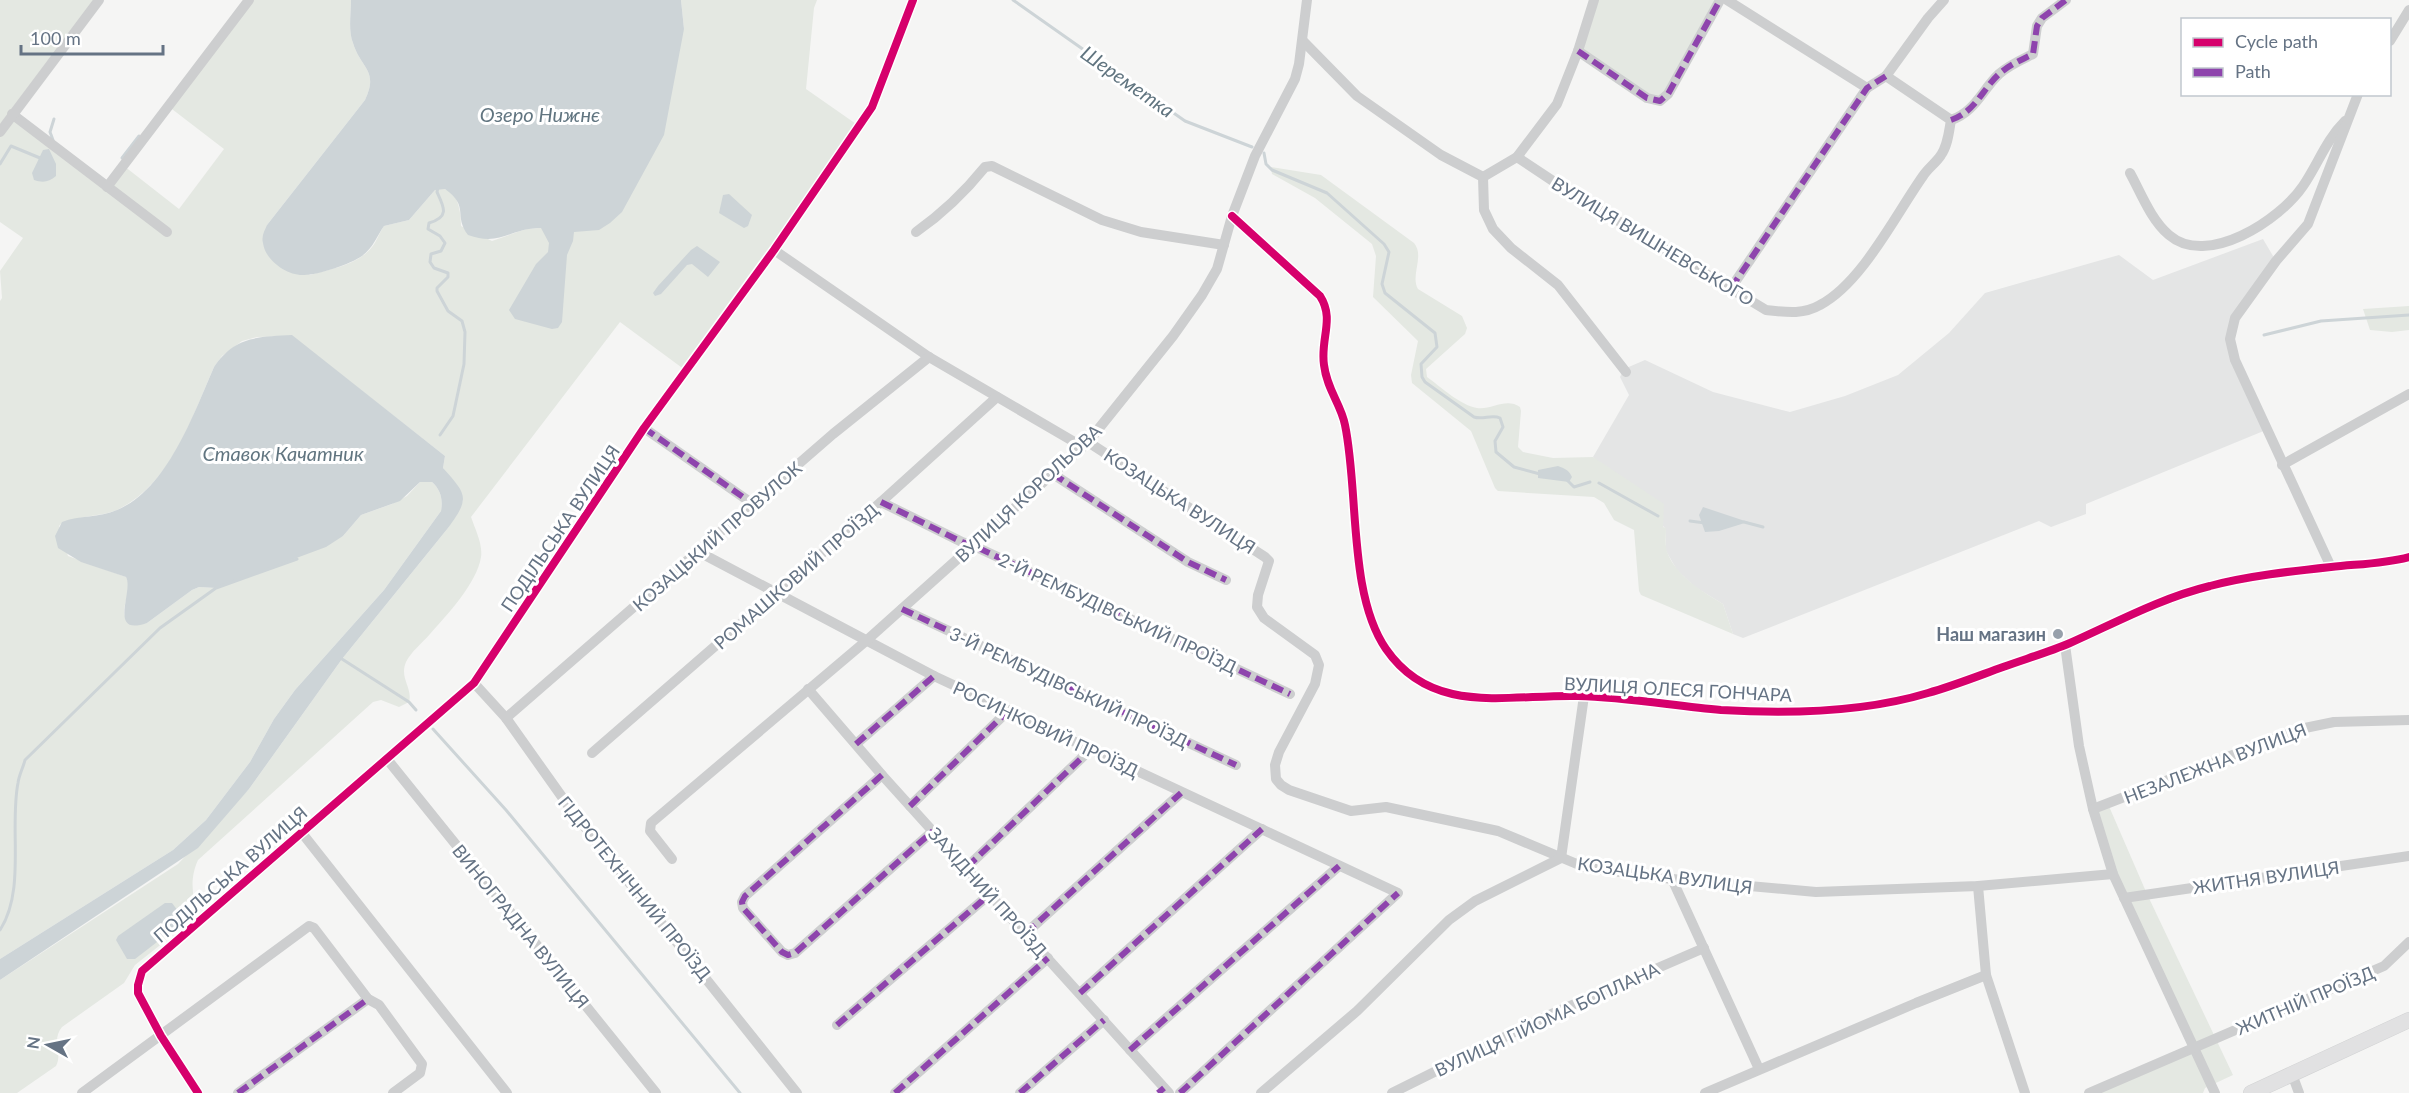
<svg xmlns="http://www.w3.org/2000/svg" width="2409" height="1093" viewBox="0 0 2409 1093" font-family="Lato,sans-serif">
	<rect width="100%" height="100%" fill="#f5f5f4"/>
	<!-- built -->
	<polygon fill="#e4e5e5" points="2263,239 2276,261 2235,317 2230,339 2266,430 2086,504 2086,514 2051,527 2039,521 1743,638 1733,634 1723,604 1695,587 1677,570 1666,551 1666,529 1593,457 1629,395 1620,377 1624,369 1645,360 1713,392 1790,412 1845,396 1898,375 1949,333 1985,293 2119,255 2153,280"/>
	<!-- green -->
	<g fill="#e4e8e2">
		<path d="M 0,0 L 99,0 L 12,114 L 107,187 L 124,166 L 179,209 L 224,149 L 168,106 L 249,0 L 351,0 C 351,13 348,31 353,43 C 361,69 379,70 365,100 L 267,225 L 310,275 C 330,269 358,265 372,247 C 377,241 379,233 384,226 L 409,220 L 435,190 C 457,183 461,210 461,226 L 492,241 L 526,229 L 541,228 L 684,29 L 681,0 L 817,0 L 814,8 L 806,89 L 859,126 L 685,370 L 620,322 L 471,517 C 475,529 483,544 481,557 C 477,583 447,615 430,634 C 422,643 411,652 406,662 C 399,678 413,688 409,702 L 399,707 L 381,700 L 373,702 L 198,860 C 189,880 193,895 197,916 L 135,965 L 124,983 L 62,1027 C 51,1040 63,1053 56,1066 L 17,1093 L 0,1093 L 0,980 L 178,864 L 249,789 L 342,659 L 448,528 L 463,501 L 443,468 L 445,456 L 292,336 L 257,337 L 242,341 L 222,356 L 214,367 C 192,417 172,482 119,509 C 104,517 67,516 59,526 L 68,556 L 126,577 C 136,593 113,612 132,625 L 147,623 L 192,590 L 199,587 L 216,588 L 343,536 L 361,515 L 392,504 L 407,496 L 420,482 L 432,482 C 441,490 443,500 441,511 L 384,590 L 295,690 L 274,719 L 250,762 L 206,820 L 173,850 L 0,959 L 0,301 L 2,298 L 0,271 L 23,238 L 0,222 Z"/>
		<polygon points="1594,0 1720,0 1660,101 1578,51"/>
		<path d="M 1271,167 L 1321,175 L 1414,243 C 1425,256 1410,275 1418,289 L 1462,316 L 1467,328 L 1465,334 L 1426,369 L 1427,377 C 1441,387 1460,405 1477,408 C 1492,410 1506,397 1520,407 L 1521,411 L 1518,447 L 1523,452 L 1553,458 L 1593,457 L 1664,504 L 1663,527 L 1666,528 C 1666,536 1665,546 1667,552 C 1677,577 1702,591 1723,604 L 1733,634 L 1641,595 L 1639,591 L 1634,530 L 1614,520 L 1604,503 L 1594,497 L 1498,491 L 1495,488 L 1471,431 L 1412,383 L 1411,375 L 1418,341 L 1373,297 L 1376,256 L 1372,244 L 1315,198 L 1272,174 Z"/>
		<polygon points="2409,306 2409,330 2392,332 2370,330 2363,309"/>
		<polygon points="2108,804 2147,894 2233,1075 2205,1088 2203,1093 2089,1093 2193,1048 2124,898 2093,809"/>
	</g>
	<!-- water -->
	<g fill="#cdd4d7">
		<path d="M 351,0 L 681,0 L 684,29 L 664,135 L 622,212 L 610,223 L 599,230 L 574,232 L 573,241 L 567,255 L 562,322 L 558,328 L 552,329 L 515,319 L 509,310 L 536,264 L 548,252 L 549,243 L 541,228 C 509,228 501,247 468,235 C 453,215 470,207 445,189 L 435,190 L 409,220 L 384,226 C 377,236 373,248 362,256 C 351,264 318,275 304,275 C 287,276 265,260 263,243 C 261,236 265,230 267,225 L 365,100 C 379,70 361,69 353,43 C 348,31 351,13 351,0 Z"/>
		<path d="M 49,149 L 56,164 L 56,176 C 49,182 43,183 34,180 L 32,173 L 43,150 Z"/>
		<polygon points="729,194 752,215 748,226 744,228 719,213 723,195"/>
		<polygon points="697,246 720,262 708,277 692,264 687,265 661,294 655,296 653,293 658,286 691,250"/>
		<path d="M 292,335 L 445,456 L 443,468 C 466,494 471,497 448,528 L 342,659 L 249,789 L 198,848 L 0,980 L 0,959 L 173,850 L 206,820 L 250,762 L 274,719 L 295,690 L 384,590 L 441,511 C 443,500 441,490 432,482 L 420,482 L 400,501 L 361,515 L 343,536 L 326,547 L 216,588 L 199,587 L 192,590 L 147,623 C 107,637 134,591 126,577 L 81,562 L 58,548 L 55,536 L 62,522 C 79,515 99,518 117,510 C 167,490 194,413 214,367 C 235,336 258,337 292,335 Z"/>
		<path d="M 1558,466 C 1565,469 1568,469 1572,477 L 1569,482 L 1538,478 L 1538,470 Z"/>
		<polygon points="1703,507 1748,522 1719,531 1705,532 1699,515"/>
		<polygon points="165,903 172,903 184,919 183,922 135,959 127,959 116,940 118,936"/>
	</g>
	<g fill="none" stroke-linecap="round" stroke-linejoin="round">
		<!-- stream -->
		<g stroke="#cdd4d7" stroke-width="3">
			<polyline points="1013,0 1185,121 1252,147"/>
			<polyline points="53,140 50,132 54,119"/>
			<path d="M 1264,153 L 1266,164 L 1272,170 L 1327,193 L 1384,244 L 1389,252 L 1382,284 L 1385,293 L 1435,333 L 1437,347 L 1421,364 L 1422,377 L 1425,382 L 1474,417 C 1483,420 1492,414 1500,418 L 1503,427 L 1495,441 L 1496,452 L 1514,467 L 1540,474"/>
			<polyline points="122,158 139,136"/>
			<polyline points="0,164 11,146 40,158"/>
			<path d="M 438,187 L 437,192 C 444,207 450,217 429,223 L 428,229 L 440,236 L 445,243 L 441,251 L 431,254 L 430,262 L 434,268 L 448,273 L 448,277 L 437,288 L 437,291 L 448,311 L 462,321 L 465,332 L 464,364 L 453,416 L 440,435"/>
			<polyline points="2264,335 2321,321 2409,315"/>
			<polyline points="1567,480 1574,487 1590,482"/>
			<polyline points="1599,483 1658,516"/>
			<polyline points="1690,521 1705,523"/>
			<polyline points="1744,522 1763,527"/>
			<polyline points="342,659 409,702 416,710"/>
			<polyline points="433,729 506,810 740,1093"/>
			<path d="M 0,930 C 26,890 9,828 18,783 C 19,775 23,768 25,760 L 160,628 L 216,588 L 297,559"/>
		</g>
		<defs>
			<polyline id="secondary" points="2251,1093 2409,1020"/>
		</defs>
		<!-- secondary casing -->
		<use href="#secondary" stroke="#d2d3d4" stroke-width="16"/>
		<!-- street -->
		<g stroke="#cdcecf" stroke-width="10">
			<polyline points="1727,0 1867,88"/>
			<polyline points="1303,41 1357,96 1441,155 1483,177 1484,210 1493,229 1511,248 1558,285 1626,372"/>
			<polyline points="2390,41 2409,10"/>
			<polyline points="1578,51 1647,98 1660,101 1668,94 1720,0"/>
			<polyline points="12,114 167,232"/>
			<path d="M 1951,120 C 1975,112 1982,90 1999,74 C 2009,65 2021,60 2033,54 L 2037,26 L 2042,18 L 2066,0"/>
			<polyline points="0,132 99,0"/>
			<path d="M 1517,157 L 1562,187 L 1766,310 C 1785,312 1803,315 1820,305 C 1862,283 1896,214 1923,176 C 1928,168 1936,163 1941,155 C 1948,145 1949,131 1951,120 L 1886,76 L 1928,18 L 1944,0"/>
			<path d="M 2130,173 C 2141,193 2151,220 2169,235 C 2207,268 2280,220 2303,186 C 2318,164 2326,140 2345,121"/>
			<polyline points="1483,177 1517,157 1557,104 1578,51 1594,0"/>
			<polyline points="107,187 249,0"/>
			<path d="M 1232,216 L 1320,296 C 1335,319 1320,339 1324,365 C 1327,390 1341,404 1345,425 C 1359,492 1348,594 1386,649 C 1433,717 1509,694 1578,696 C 1626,697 1674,706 1721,710 C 1787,714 1865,712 1928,693 C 1953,686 1978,676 2003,667 C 2025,659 2049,652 2070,643 C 2117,622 2161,598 2210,586 C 2247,576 2293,571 2331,567 C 2357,564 2383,564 2409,557"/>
			<path d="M 916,232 C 943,213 964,193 985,167 L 992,166 L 1102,220 L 1141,232 L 1224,245"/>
			<polyline points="774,250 929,357 1083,447"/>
			<polyline points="1731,288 1867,88 1886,76"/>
			<polyline points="644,428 753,504"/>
			<polyline points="1088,442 1265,557 1269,561 1258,595 1257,607 1264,618 1315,655 1319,665 1315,684 1279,752 1275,765 1276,779 1281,785 1289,790 1351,811 1386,807 1498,831 1584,867 1672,879 1816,892 1978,886 2113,874"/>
			<polyline points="2282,465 2409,394"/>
			<polyline points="1053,474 1188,562 1226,580"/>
			<polyline points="881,502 962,542 972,545 1290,694"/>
			<polyline points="699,552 934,676 1398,893 1180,1093"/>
			<polyline points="2331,567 2235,360 2230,339 2235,318 2276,261 2308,224 2358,94"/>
			<polyline points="902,609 1236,765"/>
			<polyline points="2065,645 2079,746 2093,809 2113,874 2215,1093"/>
			<polyline points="474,683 506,718 572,811 797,1093"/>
			<polyline points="808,689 882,775 1169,1093"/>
			<polyline points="506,718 833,434 929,357"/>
			<polyline points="856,744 934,676"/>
			<polyline points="592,753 881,502 997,397"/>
			<polyline points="387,759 656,1093"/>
			<polyline points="882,775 745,896 742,902 743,908 782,952 788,955 795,953 933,831"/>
			<polyline points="910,806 1009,710"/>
			<polyline points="2093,809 2300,729 2334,722 2409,720"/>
			<polyline points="302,833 507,1093"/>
			<polyline points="672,859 650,831 651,823 866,641 1088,442 1173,336 1202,295 1217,269 1232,216 1255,156 1295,79 1299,64 1307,0"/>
			<polyline points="967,867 1090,750"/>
			<polyline points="1672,879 1759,1069"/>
			<polyline points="1978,886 1986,975 2025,1093"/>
			<polyline points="2124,898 2409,856"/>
			<polyline points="1026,933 1181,793"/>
			<polyline points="1080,993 1262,829"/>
			<polyline points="837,1025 990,894"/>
			<polyline points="1130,1050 1339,866"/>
			<polyline points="2292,1074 2299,1093"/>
			<polyline points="82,1093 309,926 314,928 368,999 379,1005 422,1064 420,1073 393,1093"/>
			<polyline points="198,1093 161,1036 138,993 138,985 142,971 474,683 644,428 774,250 872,107 913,0"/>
			<polyline points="238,1093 368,999"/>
			<polyline points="895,1093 1048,958"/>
			<polyline points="1020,1093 1104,1020"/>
			<polyline points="1261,1093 1357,1011 1449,920 1475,901 1561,858 1584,696"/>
			<polyline points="1392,1093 1549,1015 1704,948"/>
			<polyline points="1705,1093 1916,1003 1986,975"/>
			<polyline points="2089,1093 2384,966 2409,942"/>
		</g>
		<!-- secondary -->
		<use href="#secondary" stroke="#e1e1e2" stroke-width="15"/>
		<!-- quiet -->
		<g stroke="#8e44ad" stroke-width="6" stroke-dasharray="12 6" stroke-linecap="butt">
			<polyline points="1578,51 1647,98 1660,101 1668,94 1720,0"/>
			<path d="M 1951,120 C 1975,112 1982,90 1999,74 C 2009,65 2021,60 2033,54 L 2037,26 L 2042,18 L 2066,0"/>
			<polyline points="1731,288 1867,88 1886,76"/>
			<polyline points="644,428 753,504"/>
			<polyline points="1053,474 1188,562 1226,580"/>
			<polyline points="881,502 962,542 972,545 1290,694"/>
			<polyline points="902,609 1236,765"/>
			<polyline points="856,744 934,676"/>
			<polyline points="882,775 745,896 742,902 743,908 782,952 788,955 795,953 933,831"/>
			<polyline points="910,806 1009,710"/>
			<polyline points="967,867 1090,750"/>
			<polyline points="1026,933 1181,793"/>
			<polyline points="1080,993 1262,829"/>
			<polyline points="837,1025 990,894"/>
			<polyline points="1130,1050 1339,866"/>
			<polyline points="238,1093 368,999"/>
			<polyline points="895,1093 1048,958"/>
			<polyline points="1020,1093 1104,1020"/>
			<polyline points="1158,1093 1164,1088"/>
			<polyline points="1180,1093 1398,893"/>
		</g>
		<defs>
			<g id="cycleway">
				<path d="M 1232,216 L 1320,296 C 1335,319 1320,339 1324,365 C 1327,390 1341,404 1345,425 C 1359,492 1348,594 1386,649 C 1433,717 1509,694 1578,696 C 1626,697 1674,706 1721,710 C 1787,714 1865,712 1928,693 C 1953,686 1978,676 2003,667 C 2025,659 2049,652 2070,643 C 2117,622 2161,598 2210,586 C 2247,576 2293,571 2331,567 C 2357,564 2383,564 2409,557"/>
				<polyline points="198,1093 161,1036 138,993 138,985 142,971 474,683 644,428 774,250 872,107 913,0"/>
			</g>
		</defs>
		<!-- cycleway casing -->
		<use href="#cycleway" stroke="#fff" stroke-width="11"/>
		<!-- cycleway -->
		<use href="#cycleway" stroke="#d6006c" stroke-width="8"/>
	</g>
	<!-- markers -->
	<circle fill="#97a0ab" stroke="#fff" stroke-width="2" cx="2058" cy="634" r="6"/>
	<g text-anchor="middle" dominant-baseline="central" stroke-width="6" stroke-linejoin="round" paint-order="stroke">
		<!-- street labels -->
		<g font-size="18" fill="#657384" stroke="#fff">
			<text transform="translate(1653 241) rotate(31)">ВУЛИЦЯ ВИШНЕВСЬКОГО</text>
			<text transform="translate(1028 493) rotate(-43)">ВУЛИЦЯ КОРОЛЬОВА</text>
			<text transform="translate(1180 501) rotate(33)">КОЗАЦЬКА ВУЛИЦЯ</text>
			<text transform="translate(560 528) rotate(-56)">ПОДІЛЬСЬКА ВУЛИЦЯ</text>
			<text transform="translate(717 536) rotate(-41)">КОЗАЦЬКИЙ ПРОВУЛОК</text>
			<text transform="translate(796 576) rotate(-41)">РОМАШКОВИЙ ПРОЇЗД</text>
			<text transform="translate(1118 613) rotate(25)">2-Й РЕМБУДІВСЬКИЙ ПРОЇЗД</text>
			<text transform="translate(1069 687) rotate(25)">3-Й РЕМБУДІВСЬКИЙ ПРОЇЗД</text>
			<text transform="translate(1678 689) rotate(3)">ВУЛИЦЯ ОЛЕСЯ ГОНЧАРА</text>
			<text transform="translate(1046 729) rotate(25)">РОСИНКОВИЙ ПРОЇЗД</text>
			<text transform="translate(2215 763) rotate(-21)">НЕЗАЛЕЖНА ВУЛИЦЯ</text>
			<text transform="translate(230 874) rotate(-41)">ПОДІЛЬСЬКА ВУЛИЦЯ</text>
			<text transform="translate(1665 875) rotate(8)">КОЗАЦЬКА ВУЛИЦЯ</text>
			<text transform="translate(2266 877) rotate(-8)">ЖИТНЯ ВУЛИЦЯ</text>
			<text transform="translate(635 888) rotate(51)">ГІДРОТЕХНІЧНИЙ ПРОЇЗД</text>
			<text transform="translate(988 892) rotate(48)">ЗАХІДНИЙ ПРОЇЗД</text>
			<text transform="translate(521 926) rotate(51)">ВИНОГРАДНА ВУЛИЦЯ</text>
			<text transform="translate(2305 1000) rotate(-23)">ЖИТНІЙ ПРОЇЗД</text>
			<text transform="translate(1547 1019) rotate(-25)">ВУЛИЦЯ ГІЙОМА БОПЛАНА</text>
		</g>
		<!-- poi labels -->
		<g font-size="18" font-weight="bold" fill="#657384" stroke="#fff" text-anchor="end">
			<text x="2046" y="634">Наш магазин</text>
		</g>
		<!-- water labels -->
		<g font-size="20" font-style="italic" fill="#617580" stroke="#fff">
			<text transform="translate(1128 81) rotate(35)">Шереметка</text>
			<text x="540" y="114">Озеро Нижнє</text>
			<text x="283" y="453">Ставок Качатник</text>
		</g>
	</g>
	<!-- legend -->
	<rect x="2181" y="18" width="210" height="78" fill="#ffffff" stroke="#c1c7ce" stroke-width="1.5"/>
	<rect x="2193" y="38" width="30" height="9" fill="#d6006c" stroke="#c1c7ce" stroke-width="1.5"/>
	<text x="2235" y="48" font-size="18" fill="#657384">Cycle path</text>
	<rect x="2193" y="68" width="30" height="9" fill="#8e44ad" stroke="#c1c7ce" stroke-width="1.5"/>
	<text x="2235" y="78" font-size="18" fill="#657384">Path</text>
	<!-- north arrow -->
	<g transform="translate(48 1045) rotate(279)" stroke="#ffffff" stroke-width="4.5" paint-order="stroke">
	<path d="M0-4.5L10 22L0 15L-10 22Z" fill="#657384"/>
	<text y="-9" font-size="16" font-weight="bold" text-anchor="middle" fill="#657384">N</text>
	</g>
	<!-- scale -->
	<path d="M21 45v9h142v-9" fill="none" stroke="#657384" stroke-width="3"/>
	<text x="30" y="45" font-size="18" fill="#657384" stroke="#ffffff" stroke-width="4.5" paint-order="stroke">100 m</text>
</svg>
